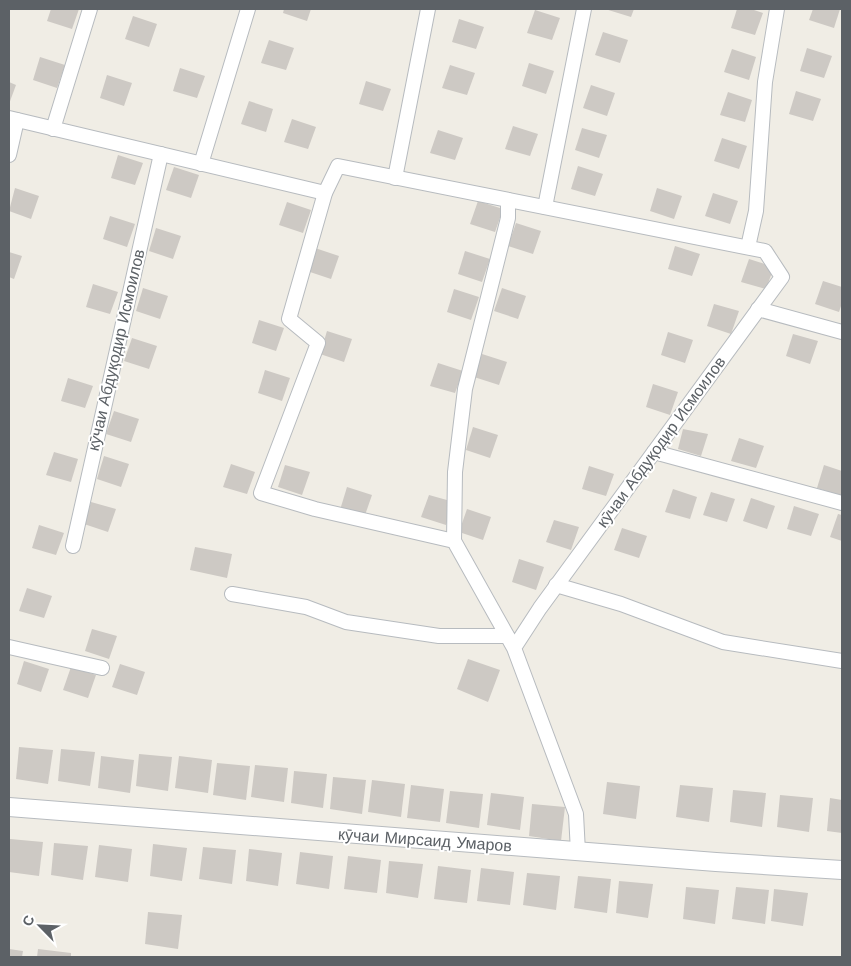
<svg xmlns="http://www.w3.org/2000/svg" width="851" height="966" viewBox="0 0 851 966" font-family="'Work Sans',sans-serif">
	<rect width="100%" height="100%" fill="#f0ede5"/>
	<!-- building -->
	<g fill="#cdc9c4">
		<polygon points="51,9 79,9 72,29 47,21"/>
		<polygon points="284,9 311,9 307,21 283,13"/>
		<polygon points="605,9 634,9 631,17"/>
		<polygon points="737,9 751,9 763,13 755,35 731,28"/>
		<polygon points="813,9 840,9 834,28 809,20"/>
		<polygon points="535,10 560,18 552,40 527,33"/>
		<polygon points="133,16 157,24 149,47 125,39"/>
		<polygon points="459,19 484,27 476,49 452,42"/>
		<polygon points="603,32 628,40 620,63 595,55"/>
		<polygon points="269,40 294,48 286,70 261,63"/>
		<polygon points="807,48 832,56 824,78 800,71"/>
		<polygon points="732,49 756,57 749,80 724,72"/>
		<polygon points="40,57 65,65 57,88 33,80"/>
		<polygon points="529,63 554,71 546,94 522,86"/>
		<polygon points="450,65 475,73 467,95 442,88"/>
		<polygon points="180,68 205,76 197,98 173,91"/>
		<polygon points="107,75 132,83 124,106 100,98"/>
		<polygon points="366,81 391,89 383,111 359,104"/>
		<polygon points="9,82 16,85 9,104"/>
		<polygon points="591,85 615,93 607,116 583,108"/>
		<polygon points="796,91 821,99 813,121 789,114"/>
		<polygon points="728,92 752,100 745,122 720,115"/>
		<polygon points="249,101 273,109 266,132 241,124"/>
		<polygon points="292,119 316,127 308,149 284,142"/>
		<polygon points="513,126 538,134 530,156 505,149"/>
		<polygon points="582,128 607,135 599,158 575,150"/>
		<polygon points="438,130 463,138 455,160 430,153"/>
		<polygon points="722,138 747,146 739,169 714,161"/>
		<polygon points="118,155 143,163 135,185 111,178"/>
		<polygon points="578,166 603,174 595,196 571,189"/>
		<polygon points="174,167 199,175 191,198 166,190"/>
		<polygon points="15,188 39,196 31,219 9,211"/>
		<polygon points="657,188 682,196 674,219 650,211"/>
		<polygon points="713,193 738,201 730,224 705,216"/>
		<polygon points="478,201 503,209 495,232 470,224"/>
		<polygon points="287,202 311,210 303,233 279,225"/>
		<polygon points="110,216 135,224 127,247 103,239"/>
		<polygon points="516,223 541,231 533,254 508,246"/>
		<polygon points="156,228 181,236 173,259 149,251"/>
		<polygon points="675,246 700,254 692,276 668,269"/>
		<polygon points="315,248 339,256 331,279 307,271"/>
		<polygon points="465,251 490,259 482,282 458,274"/>
		<polygon points="9,252 22,256 14,279 9,277"/>
		<polygon points="749,259 774,267 766,289 741,282"/>
		<polygon points="823,281 842,287 842,303 839,312 815,304"/>
		<polygon points="93,284 118,292 110,314 86,307"/>
		<polygon points="143,288 168,296 160,319 136,311"/>
		<polygon points="502,288 526,296 518,319 494,311"/>
		<polygon points="454,289 479,297 471,320 447,312"/>
		<polygon points="714,304 739,311 731,334 707,326"/>
		<polygon points="259,320 284,328 276,351 252,343"/>
		<polygon points="327,331 352,339 344,362 320,354"/>
		<polygon points="668,332 693,340 685,363 661,355"/>
		<polygon points="793,334 818,341 810,364 786,356"/>
		<polygon points="132,338 157,346 149,369 124,361"/>
		<polygon points="482,354 507,362 499,385 474,377"/>
		<polygon points="438,363 463,371 455,393 430,386"/>
		<polygon points="265,370 290,378 282,401 258,393"/>
		<polygon points="68,378 93,386 85,408 61,401"/>
		<polygon points="653,384 678,392 670,415 646,407"/>
		<polygon points="114,411 139,419 131,442 106,434"/>
		<polygon points="473,427 498,435 490,458 466,450"/>
		<polygon points="683,429 708,434 701,456 678,449"/>
		<polygon points="739,438 764,446 756,468 731,461"/>
		<polygon points="54,452 78,459 71,482 46,475"/>
		<polygon points="104,456 129,464 121,487 97,479"/>
		<polygon points="231,464 255,472 247,494 223,487"/>
		<polygon points="285,465 310,472 302,495 278,487"/>
		<polygon points="824,465 842,471 841,496 817,488"/>
		<polygon points="589,466 614,474 606,496 582,489"/>
		<polygon points="347,487 372,495 364,518 340,510"/>
		<polygon points="673,489 697,497 690,519 665,512"/>
		<polygon points="711,492 735,499 727,522 703,515"/>
		<polygon points="429,495 454,502 446,525 421,517"/>
		<polygon points="751,498 775,506 767,529 743,521"/>
		<polygon points="91,502 116,509 108,532 84,524"/>
		<polygon points="794,506 819,514 811,536 787,529"/>
		<polygon points="467,509 491,517 483,540 459,532"/>
		<polygon points="838,514 842,515 842,541 830,537"/>
		<polygon points="554,520 579,527 571,550 546,542"/>
		<polygon points="39,525 64,533 56,555 32,548"/>
		<polygon points="622,528 647,536 639,558 614,550"/>
		<polygon points="195,547 232,554 227,578 190,570"/>
		<polygon points="519,559 544,567 536,590 512,582"/>
		<polygon points="27,588 52,596 44,618 19,611"/>
		<polygon points="92,629 117,636 109,659 85,651"/>
		<polygon points="468,659 500,670 488,702 457,689"/>
		<polygon points="24,661 49,669 41,692 17,684"/>
		<polygon points="120,664 145,672 137,695 112,687"/>
		<polygon points="71,667 96,675 88,698 63,690"/>
		<polygon points="19,747 53,750 48,784 16,779"/>
		<polygon points="61,749 95,752 90,786 58,781"/>
		<polygon points="139,754 172,757 168,791 136,786"/>
		<polygon points="101,756 134,760 130,793 98,788"/>
		<polygon points="179,756 212,760 208,793 175,788"/>
		<polygon points="217,763 250,766 246,800 213,795"/>
		<polygon points="255,765 288,768 284,802 251,797"/>
		<polygon points="294,771 327,774 323,808 291,803"/>
		<polygon points="333,777 366,780 362,814 330,809"/>
		<polygon points="372,780 405,784 401,817 368,812"/>
		<polygon points="607,782 640,786 636,819 603,814"/>
		<polygon points="411,785 444,789 440,822 407,818"/>
		<polygon points="680,785 713,788 709,822 676,817"/>
		<polygon points="733,790 766,793 762,827 730,822"/>
		<polygon points="450,791 483,794 479,828 446,823"/>
		<polygon points="491,793 524,797 520,830 487,825"/>
		<polygon points="780,795 813,798 809,832 777,827"/>
		<polygon points="830,798 842,800 842,833 827,831"/>
		<polygon points="532,804 565,807 561,841 529,836"/>
		<polygon points="10,839 43,842 39,876 9,872"/>
		<polygon points="54,843 88,846 83,880 51,875"/>
		<polygon points="153,844 187,848 182,881 150,876"/>
		<polygon points="99,845 132,849 128,882 95,877"/>
		<polygon points="203,847 236,850 232,884 199,879"/>
		<polygon points="249,849 282,853 278,886 246,881"/>
		<polygon points="300,852 333,856 329,889 296,884"/>
		<polygon points="348,856 381,860 377,893 344,889"/>
		<polygon points="389,861 423,864 418,898 386,893"/>
		<polygon points="438,866 471,870 467,903 434,899"/>
		<polygon points="481,868 514,872 510,905 477,901"/>
		<polygon points="527,873 560,876 556,910 523,905"/>
		<polygon points="578,876 611,879 607,913 574,908"/>
		<polygon points="619,881 653,884 648,918 616,913"/>
		<polygon points="686,887 719,890 715,924 683,919"/>
		<polygon points="736,887 769,890 765,924 732,919"/>
		<polygon points="774,889 808,893 803,926 771,921"/>
		<polygon points="148,912 182,915 178,949 145,944"/>
		<polygon points="9,949 23,951 22,957 9,957"/>
		<polygon points="38,949 71,953 71,957 37,957"/>
	</g>
	<g fill="none" stroke-linecap="round" stroke-linejoin="round">
		<defs>
			<g id="minor">
				<polyline points="9,118 325,193"/>
				<polyline points="53,129 90,9"/>
				<polyline points="9,155 17,120"/>
				<polyline points="201,164 248,9"/>
				<polyline points="395,178 428,9"/>
				<polyline points="545,207 584,9"/>
				<polyline points="748,247 756,211 765,82 777,9"/>
				<polyline points="758,309 842,332"/>
				<polyline points="654,452 842,503"/>
				<polyline points="454,541 455,472 465,389 508,218 508,200"/>
				<polyline points="73,546 161,154"/>
				<polyline points="556,585 621,604 723,642 842,661"/>
				<polyline points="232,594 306,607 346,622 439,636 507,636"/>
				<polyline points="9,647 102,668"/>
				<polyline points="514,648 540,608 782,277 765,251 338,166 325,193 289,319 318,343 261,493 315,509 454,541 514,648 576,814 578,852"/>
			</g>
			<polyline id="tertiary" points="9,807 716,862 842,870"/>
		</defs>
		<!-- minor casing -->
		<use href="#minor" stroke="#b7bbbf" stroke-width="16"/>
		<!-- tertiary casing -->
		<use href="#tertiary" stroke="#b7bbbf" stroke-width="20"/>
		<!-- minor -->
		<use href="#minor" stroke="#fff" stroke-width="14"/>
		<!-- tertiary -->
		<use href="#tertiary" stroke="#fff" stroke-width="18"/>
	</g>
	<g text-anchor="middle" dominant-baseline="central" stroke-width="4" stroke-linejoin="round" paint-order="stroke">
		<!-- street labels -->
		<g font-size="16" fill="#5c6166" stroke="#fff">
			<text transform="translate(116 350) rotate(-77)">кӯчаи Абдуқодир Исмоилов</text>
			<text transform="translate(661 442) rotate(-54)">кӯчаи Абдуқодир Исмоилов</text>
			<text transform="translate(425 840) rotate(4)">кӯчаи Мирсаид Умаров</text>
		</g>
	</g>
	<!-- border -->
	<rect width="851" height="966" fill="none" stroke="#5c6166" stroke-width="20"/>
	<!-- north arrow -->
	<g transform="translate(40 926) rotate(294)" stroke="#ffffff" stroke-width="4" paint-order="stroke">
	<path d="M0-4L9 19L0 12L-9 19Z" fill="#5c6166"/>
	<text y="-8" font-size="14" font-weight="bold" text-anchor="middle" fill="#5c6166">С</text>
	</g>
</svg>
